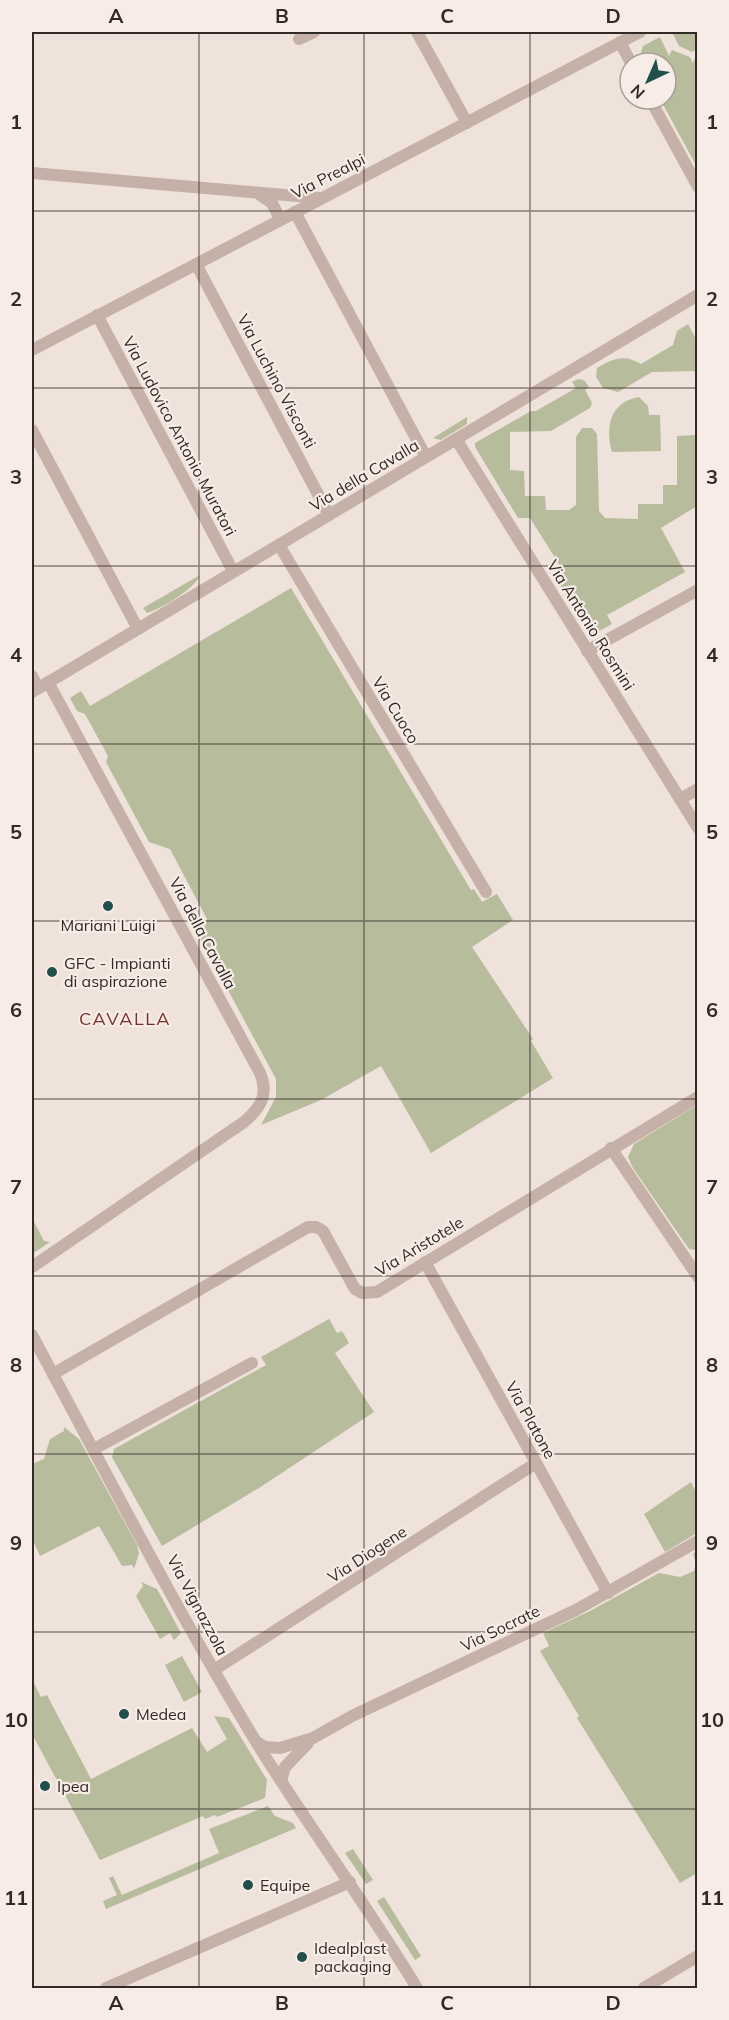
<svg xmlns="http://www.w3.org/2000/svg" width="729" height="2020" viewBox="0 0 729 2020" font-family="Mulish,sans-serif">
	<rect width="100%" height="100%" fill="#efe2da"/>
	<!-- green -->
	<g fill="#b6bc9c">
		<polygon points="672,32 697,32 697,49 692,52 679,46"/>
		<polygon points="660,37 669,56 672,50 690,57 693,63 697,52 697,167 660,99 666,99 666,63 641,63 639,59 643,46"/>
		<path d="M 688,324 L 697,341 L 697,371 L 652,372 L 618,392 L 603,388 L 596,377 L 597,368 C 613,358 625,354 641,364 L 673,345 L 677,331 Z"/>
		<polygon points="578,379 584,380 589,387 585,390 592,403 590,408 551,431 510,432 510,470 524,471 525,496 545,496 546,510 569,510 576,505 576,437 582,428 592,428 597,434 599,511 605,518 638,519 638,504 663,504 663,485 677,485 677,436 697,435 697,506 661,528 685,572 607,615 612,624 594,634 588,631 553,574 559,564 530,518 518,518 475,447 475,443 531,411 536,411 576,388 572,382"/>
		<path d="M 639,397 L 648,406 L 649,415 L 660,415 L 661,451 L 612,452 C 605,427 610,402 639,397 Z"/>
		<polygon points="467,417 467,424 441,440 433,438"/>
		<path d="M 200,575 C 196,588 161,609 147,613 L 143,608 Z"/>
		<polygon points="291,588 471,890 474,889 482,902 497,894 513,920 472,947 533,1039 531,1041 553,1078 431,1153 381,1066 321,1100 261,1125 276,1097 276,1079 201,940 207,919 170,849 149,842 106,762 108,756 85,714 77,711 70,698 81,691 90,706"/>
		<polygon points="697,1105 698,1248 694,1250 689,1249 633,1168 628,1157 634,1144"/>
		<polygon points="33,1220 44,1241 50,1242 32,1254"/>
		<polygon points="329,1319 337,1333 342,1331 349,1343 335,1353 374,1412 259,1488 162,1546 112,1457 114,1449 266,1365 261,1357"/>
		<polygon points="64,1427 79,1439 137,1545 139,1553 134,1569 132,1565 122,1566 99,1526 40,1556 32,1538 32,1464 44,1459 50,1439 64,1431"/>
		<polygon points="691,1482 697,1494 697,1533 665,1552 644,1514"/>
		<polygon points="697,1550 697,1873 680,1883 577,1718 579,1716 540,1651 549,1646 543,1633 590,1611 659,1573 680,1577 694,1571 696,1563 693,1554"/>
		<polygon points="141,1582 157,1589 181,1633 174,1640 170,1633 160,1639 136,1596 143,1586"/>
		<polygon points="182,1656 202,1692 184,1702 165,1665"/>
		<polygon points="32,1679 41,1697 47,1695 91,1779 192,1728 207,1752 227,1739 214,1716 229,1718 267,1780 265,1798 217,1817 215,1815 205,1819 203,1816 100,1860 32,1734"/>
		<polygon points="268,1806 275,1816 293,1823 296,1828 106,1909 103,1901 117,1895 109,1878 113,1876 122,1895 219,1853 209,1829"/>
		<polygon points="353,1849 373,1880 366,1884 345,1853"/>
		<polygon points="384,1897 421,1956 415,1960 377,1901"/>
	</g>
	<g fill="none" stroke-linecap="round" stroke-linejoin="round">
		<!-- street -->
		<g stroke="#c5b1a7" stroke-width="12">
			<polyline points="417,32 467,123"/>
			<polyline points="299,39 314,32"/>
			<polyline points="620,42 631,63"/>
			<polyline points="650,99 698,187"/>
			<polyline points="32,173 320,198"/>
			<polyline points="259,194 272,203 280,219"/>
			<polyline points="295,212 426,457"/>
			<polyline points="196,264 329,515"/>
			<polyline points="97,315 233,571"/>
			<polyline points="32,350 640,32"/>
			<polyline points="32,430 138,629"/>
			<polyline points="456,439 698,828"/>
			<polyline points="279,545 486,892"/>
			<polyline points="587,651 698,590"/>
			<polyline points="32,676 38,688"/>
			<polyline points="32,692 698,295"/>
			<polyline points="680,799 698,789"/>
			<polyline points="611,1148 698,1277"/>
			<polyline points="425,1262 608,1593"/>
			<path d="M 32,1267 L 244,1122 C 261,1108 269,1094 260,1073 L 48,682"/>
			<path d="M 32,1335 C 106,1472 177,1612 258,1745 C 309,1827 367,1905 417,1988"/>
			<polyline points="53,1374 308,1227 316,1227 323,1231 355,1289 362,1293 377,1292 698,1097"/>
			<polyline points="94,1449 252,1363"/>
			<polyline points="214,1670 536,1463"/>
			<polyline points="258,1743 265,1747 280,1748 313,1738 352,1716 576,1610 698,1541"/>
			<polyline points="281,1781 285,1767 308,1743"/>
			<polyline points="106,1988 350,1882"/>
			<polyline points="644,1988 698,1956"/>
		</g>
	</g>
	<!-- grid -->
	<path fill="none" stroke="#332927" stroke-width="1.5" stroke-opacity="0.55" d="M 199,32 L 199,1988M 364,32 L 364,1988M 530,32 L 530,1988M 32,211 L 698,211M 32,388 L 698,388M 32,566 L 698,566M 32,744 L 698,744M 32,921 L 698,921M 32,1099 L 698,1099M 32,1276 L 698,1276M 32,1454 L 698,1454M 32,1632 L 698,1632M 32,1809 L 698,1809"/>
	<!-- markers -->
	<g fill="#21504c" stroke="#f7ede6" stroke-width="2">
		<circle cx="108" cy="906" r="6"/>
		<circle cx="52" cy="972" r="6"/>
		<circle cx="124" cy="1714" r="6"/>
		<circle cx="45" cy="1786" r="6"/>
		<circle cx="248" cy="1885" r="6"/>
		<circle cx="302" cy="1957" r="6"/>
	</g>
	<g text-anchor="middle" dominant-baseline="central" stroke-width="4.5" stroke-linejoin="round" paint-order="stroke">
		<!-- street labels -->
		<g font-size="16" fill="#332927" stroke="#f7ede6">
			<text transform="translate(328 176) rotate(-27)">Via Prealpi</text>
			<text transform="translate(277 381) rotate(62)">Via Luchino Visconti</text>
			<text transform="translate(180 436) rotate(62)">Via Ludovico Antonio Muratori</text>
			<text transform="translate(364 475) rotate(-31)">Via della Cavalla</text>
			<text transform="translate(591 625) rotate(58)">Via Antonio Rosmini</text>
			<text transform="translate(396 710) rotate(59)">Via Cuoco</text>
			<text transform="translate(203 933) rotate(62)">Via della Cavalla</text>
			<text transform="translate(419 1246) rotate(-31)">Via Aristotele</text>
			<text transform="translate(531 1420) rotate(61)">Via Platone</text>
			<text transform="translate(367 1554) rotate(-33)">Via Diogene</text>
			<text transform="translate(198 1605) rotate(62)">Via Vignazzola</text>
			<text transform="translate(500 1628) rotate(-26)">Via Socrate</text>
		</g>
		<!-- poi labels -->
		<g font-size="16" fill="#332927" stroke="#f7ede6" text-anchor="start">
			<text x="108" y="925" text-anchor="middle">Mariani Luigi</text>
			<text x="64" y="963">GFC - Impianti<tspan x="64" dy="18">di aspirazione</tspan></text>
			<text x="136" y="1714">Medea</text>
			<text x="57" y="1786">Ipea</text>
			<text x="260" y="1885">Equipe</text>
			<text x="314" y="1948">Idealplast<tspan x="314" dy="18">packaging</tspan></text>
		</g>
		<!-- neighbourhood labels -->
		<g font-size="18" letter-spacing="1.5" fill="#7a3028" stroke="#f7ede6">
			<text x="125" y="1018">CAVALLA</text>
		</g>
	</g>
	<!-- border -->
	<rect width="729" height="2020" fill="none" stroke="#f7ede6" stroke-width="66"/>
	<!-- north arrow -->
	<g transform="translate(648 81) rotate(224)"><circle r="28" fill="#f7ede6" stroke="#a99f9a" stroke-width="1.5"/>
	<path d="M0-4.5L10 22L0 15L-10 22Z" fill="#21504c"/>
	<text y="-9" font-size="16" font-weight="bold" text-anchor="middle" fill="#332927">N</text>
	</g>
	<rect x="33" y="33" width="663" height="1954" fill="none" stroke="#332927" stroke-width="2"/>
	<g font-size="20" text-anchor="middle" font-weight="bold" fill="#332927">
		<text x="116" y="23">A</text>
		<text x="282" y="23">B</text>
		<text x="447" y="23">C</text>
		<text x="613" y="23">D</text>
		<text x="16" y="129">1</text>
		<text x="712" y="129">1</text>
		<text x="16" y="306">2</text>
		<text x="712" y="306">2</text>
		<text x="16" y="484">3</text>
		<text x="712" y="484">3</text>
		<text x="16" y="662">4</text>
		<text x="712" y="662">4</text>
		<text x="16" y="839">5</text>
		<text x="712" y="839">5</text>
		<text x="16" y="1017">6</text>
		<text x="712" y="1017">6</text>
		<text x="16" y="1194">7</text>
		<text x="712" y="1194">7</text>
		<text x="16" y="1372">8</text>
		<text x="712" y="1372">8</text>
		<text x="16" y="1550">9</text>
		<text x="712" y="1550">9</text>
		<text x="16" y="1727">10</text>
		<text x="712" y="1727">10</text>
		<text x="16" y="1905">11</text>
		<text x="712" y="1905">11</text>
		<text x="116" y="2010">A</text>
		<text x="282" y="2010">B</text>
		<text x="447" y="2010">C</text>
		<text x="613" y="2010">D</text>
	</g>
</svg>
